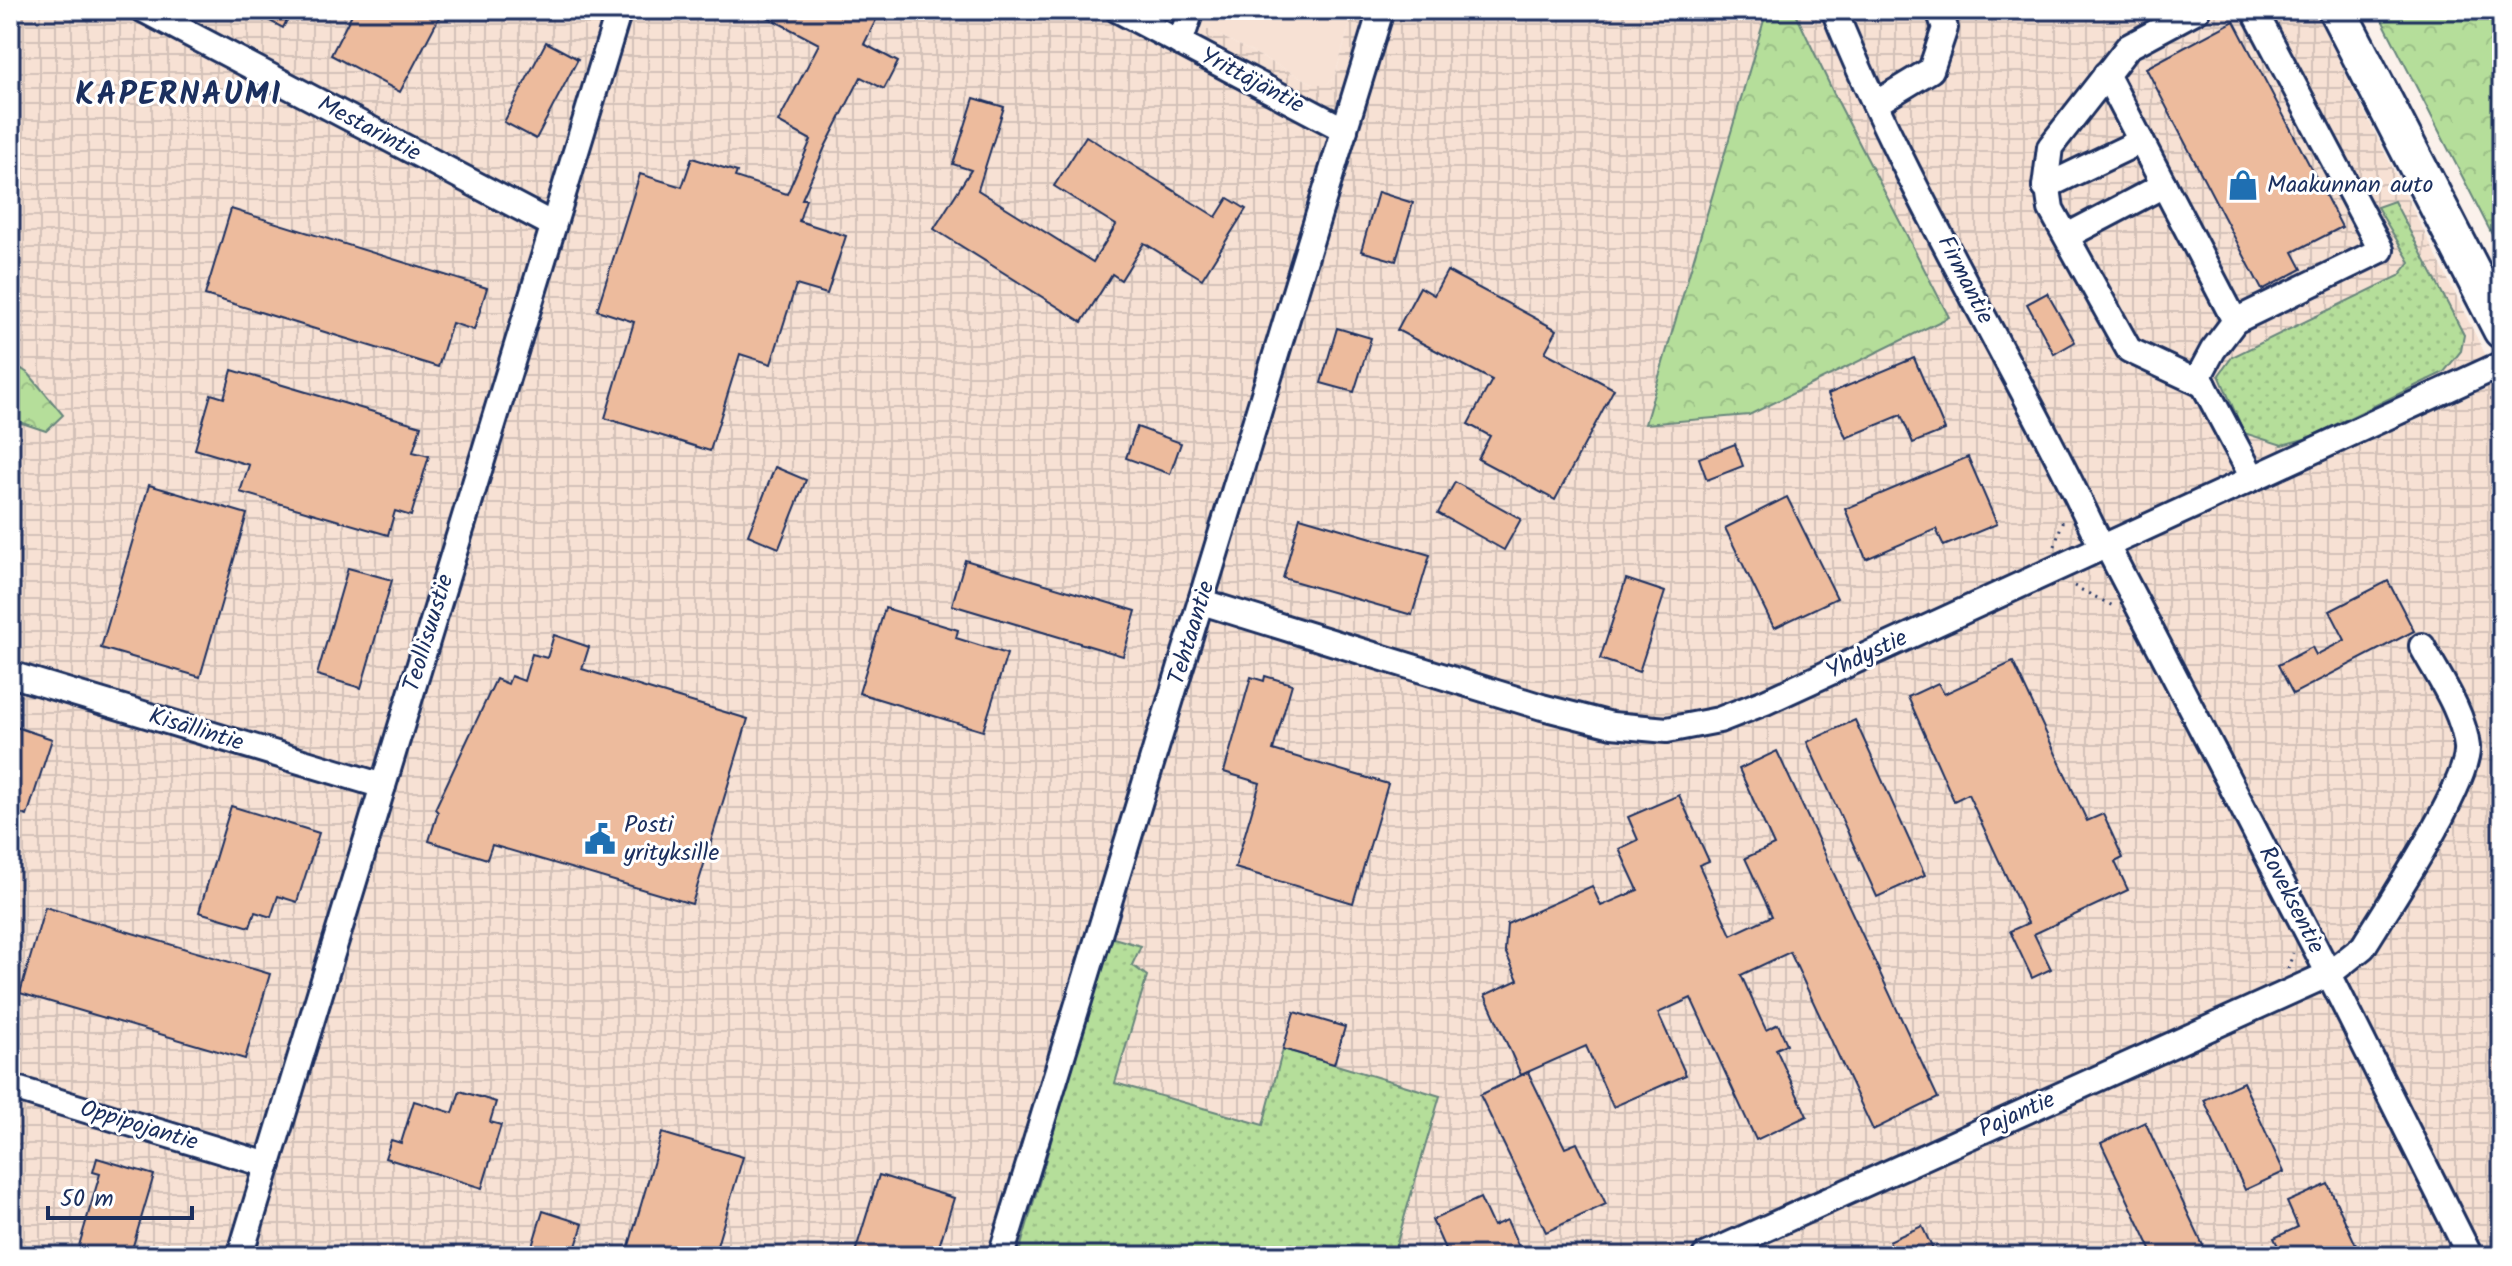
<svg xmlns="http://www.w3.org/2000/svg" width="2512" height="1266" viewBox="0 0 2512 1266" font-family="Kalam,sans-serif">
	<defs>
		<pattern id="industrial-grid" width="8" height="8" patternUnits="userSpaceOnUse" patternTransform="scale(2)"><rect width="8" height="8" fill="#f7e1d4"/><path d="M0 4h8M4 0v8" fill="none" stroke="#d3c1b8"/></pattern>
		<pattern id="grass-dots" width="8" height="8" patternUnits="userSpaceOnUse" patternTransform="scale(2)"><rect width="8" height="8" fill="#b5de9a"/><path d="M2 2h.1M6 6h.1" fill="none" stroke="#9bbf87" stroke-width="1.8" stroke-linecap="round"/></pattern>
		<pattern id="forest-crowns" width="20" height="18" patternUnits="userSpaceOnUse" patternTransform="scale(2)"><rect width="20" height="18" fill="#b5de9a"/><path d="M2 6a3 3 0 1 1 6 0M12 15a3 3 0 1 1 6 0" fill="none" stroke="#9bbf87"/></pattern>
	</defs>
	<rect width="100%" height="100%" fill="#fbf1eb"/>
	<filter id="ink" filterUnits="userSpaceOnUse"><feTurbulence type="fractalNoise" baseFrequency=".0125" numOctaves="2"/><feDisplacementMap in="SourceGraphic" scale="16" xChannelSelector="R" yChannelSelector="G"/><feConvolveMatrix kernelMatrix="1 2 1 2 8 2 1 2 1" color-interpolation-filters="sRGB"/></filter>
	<g filter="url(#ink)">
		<!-- built -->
		<polygon fill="#f7e1d4" points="1170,10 1354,10 1334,79 1326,84 1314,84"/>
		<!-- industrial -->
		<polygon fill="url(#industrial-grid)" points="10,10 1170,10 1314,84 1325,84 1334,79 1354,10 2314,10 2502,388 2502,1256 10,1256"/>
		<!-- grass -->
		<g fill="url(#grass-dots)" stroke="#68867c" stroke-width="2">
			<polygon points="2394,201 2464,335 2461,351 2444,372 2308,438 2282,445 2244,433 2219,375 2232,357 2399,276 2410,262 2377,207"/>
			<polygon points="1110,937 1141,946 1132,965 1147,976 1115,1083 1263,1125 1283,1049 1440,1096 1393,1256 1018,1256"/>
		</g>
		<!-- forest -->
		<g fill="url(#forest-crowns)" stroke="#68867c" stroke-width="2">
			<polygon points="1767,10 1794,10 1835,96 1949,317 1749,415 1645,424"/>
			<polygon points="2377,10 2502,10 2502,254"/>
			<polygon points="10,361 29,374 63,415 46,431 10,419"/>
		</g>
		<!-- building -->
		<g fill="#edbb9d" stroke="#1b2f5e" stroke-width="2">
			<polygon points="249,10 292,10 283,28"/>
			<polygon points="354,10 443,10 400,92 331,55"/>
			<polygon points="754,10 881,10 864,44 898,62 884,89 861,77 825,147 802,199 806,199 799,221 846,236 827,294 796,285 771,364 740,354 710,451 605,418 634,322 597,310 640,174 682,187 692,158 737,172 735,177 787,194 811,140 778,122 819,44"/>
			<polygon points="2234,21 2342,227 2293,252 2302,269 2262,290 2146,68"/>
			<polygon points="546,42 578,59 536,139 504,122"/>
			<polygon points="974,98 1004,107 978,190 1093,262 1116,225 1054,186 1086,136 1216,217 1228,198 1246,209 1202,279 1144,243 1121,280 1112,274 1082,322 934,229 971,170 953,164"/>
			<polygon points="1378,192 1413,203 1396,261 1361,251"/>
			<polygon points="231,209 487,288 474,330 452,323 438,367 205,295"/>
			<polygon points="1447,271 1557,330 1545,352 1614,389 1555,500 1478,459 1490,436 1468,424 1492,380 1397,330 1420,287 1434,295"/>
			<polygon points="2047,293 2075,342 2054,354 2027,304"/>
			<polygon points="1337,328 1371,338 1354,392 1321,383"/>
			<polygon points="1914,358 1945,430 1913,443 1901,415 1846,438 1828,394"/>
			<polygon points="232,370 421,426 413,452 429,456 411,516 395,511 388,535 240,492 249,465 195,449 211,394 224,398"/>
			<polygon points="1137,427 1181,443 1170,474 1126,458"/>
			<polygon points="1735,444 1743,466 1707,480 1699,458"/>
			<polygon points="1968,457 1997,524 1944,546 1936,529 1866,559 1845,509"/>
			<polygon points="775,467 806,480 779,548 748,535"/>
			<polygon points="1455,482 1521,519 1504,550 1438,513"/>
			<polygon points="149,485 247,514 200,677 101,648"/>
			<polygon points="1787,497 1837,598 1774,628 1725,528"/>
			<polygon points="1300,517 1430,555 1412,615 1283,578"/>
			<polygon points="965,560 1136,611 1123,656 952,605"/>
			<polygon points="348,568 392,580 361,688 317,675"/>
			<polygon points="1626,579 1665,592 1639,672 1600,659"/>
			<polygon points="2388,581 2414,631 2293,694 2278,665 2312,647 2316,655 2345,640 2330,611"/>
			<polygon points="885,608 958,630 956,638 1007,654 983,731 859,693"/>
			<polygon points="554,635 589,647 582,669 748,719 692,904 492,845 487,859 429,841 438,812 435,809 496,679 508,684 511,676 524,681 532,654 547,658"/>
			<polygon points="2013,662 2087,821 2103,814 2123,858 2115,862 2128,890 2034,934 2051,969 2032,978 2010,931 2028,923 1968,794 1954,801 1908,697 1938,683 1944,694"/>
			<polygon points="1265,676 1292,684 1273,750 1388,784 1353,903 1235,868 1260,783 1224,772 1251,677 1264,681"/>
			<polygon points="1855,720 1925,875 1877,897 1807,742"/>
			<polygon points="10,725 52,739 27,816 10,810"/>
			<polygon points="1777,751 1938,1098 1873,1130 1790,952 1741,975 1766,1030 1778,1024 1787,1044 1776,1049 1807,1116 1756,1140 1691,998 1658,1013 1686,1075 1613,1107 1586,1046 1521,1075 1485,995 1518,980 1505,951 1507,924 1592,886 1601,906 1638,890 1619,849 1638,840 1628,817 1679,795 1709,861 1699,865 1731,935 1772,916 1745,858 1774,845 1739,769"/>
			<polygon points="231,806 319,833 297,902 278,896 271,917 255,912 250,927 199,912"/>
			<polygon points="45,907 270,974 245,1059 20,993"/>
			<polygon points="1294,1012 1345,1027 1334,1064 1283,1049"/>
			<polygon points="1528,1072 1565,1148 1577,1143 1606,1204 1546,1232 1480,1095"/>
			<polygon points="2243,1082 2284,1172 2245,1190 2204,1100"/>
			<polygon points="460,1091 496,1102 490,1122 501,1125 482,1188 385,1158 391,1140 401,1143 414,1101 453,1113"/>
			<polygon points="2145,1122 2208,1256 2154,1256 2101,1143"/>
			<polygon points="662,1133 743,1157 714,1256 626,1256"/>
			<polygon points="97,1158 154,1175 130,1256 76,1256 100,1174 93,1172"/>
			<polygon points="879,1175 954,1198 936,1256 854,1256"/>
			<polygon points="2328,1184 2361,1256 2283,1256 2274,1238 2298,1227 2287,1202"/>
			<polygon points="1480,1198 1493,1226 1507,1220 1523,1256 1448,1256 1432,1220"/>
			<polygon points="543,1211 583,1224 573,1256 529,1256"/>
			<polygon points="1922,1226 1936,1256 1896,1256 1889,1241"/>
		</g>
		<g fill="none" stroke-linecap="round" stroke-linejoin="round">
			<defs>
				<g id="minor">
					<polyline points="144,10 553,225"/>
					<polyline points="1118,10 1345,130"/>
					<path d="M 1834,10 C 1909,196 2017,367 2102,548"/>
					<polyline points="2197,10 2128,47 2050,147 2045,187 2048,188 2051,209 2129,350 2204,385"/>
					<polyline points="1180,43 1191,10"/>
					<polyline points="2106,74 2235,321"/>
					<polyline points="1875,104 1931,70 1945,28 1939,10"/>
					<polyline points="2045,187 2141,141"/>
					<polyline points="2067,236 2164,185"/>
					<polyline points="2253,478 2199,376 2213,350 2235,321 2381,250 2254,10"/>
					<polyline points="2107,546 2329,974 2470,1256"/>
					<polyline points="1202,602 1542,707 1612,725 1667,730 1719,720 1765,702 2502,364"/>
					<polyline points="10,674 383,786"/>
					<polyline points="10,1087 268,1165"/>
					<polyline points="240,1256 619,10"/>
					<polyline points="1001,1256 1381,10"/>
					<path d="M 1705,1256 L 2329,974 L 2363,947 C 2385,911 2470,783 2467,747 C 2463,711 2439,678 2422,646"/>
				</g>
				<polyline id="highway" points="2337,10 2502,330"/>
			</defs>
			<!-- minor casing -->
			<use href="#minor" stroke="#1b2f5e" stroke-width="30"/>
			<!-- highway casing -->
			<use href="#highway" stroke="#1b2f5e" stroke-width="42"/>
			<!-- path -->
			<g stroke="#1b2f5e" stroke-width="3" stroke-dasharray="2 6" stroke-linecap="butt">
				<polyline points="2055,546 2063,519"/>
				<polyline points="2074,586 2113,606"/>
				<polyline points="2288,969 2293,953"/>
			</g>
			<!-- minor -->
			<use href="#minor" stroke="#fff" stroke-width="24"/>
			<!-- highway -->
			<use href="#highway" stroke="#fff" stroke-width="36"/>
		</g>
	</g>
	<!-- icons -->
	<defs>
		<symbol id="shop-bare" viewBox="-9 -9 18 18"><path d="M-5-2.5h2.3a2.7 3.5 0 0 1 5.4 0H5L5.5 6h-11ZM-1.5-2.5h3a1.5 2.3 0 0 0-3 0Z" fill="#1f6fb2" stroke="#fff" stroke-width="2.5" paint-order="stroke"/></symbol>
		<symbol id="civic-bare" viewBox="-9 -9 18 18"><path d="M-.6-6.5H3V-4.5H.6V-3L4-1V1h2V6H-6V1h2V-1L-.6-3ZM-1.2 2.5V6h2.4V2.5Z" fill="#1f6fb2" stroke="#fff" stroke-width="2.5" paint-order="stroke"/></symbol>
	</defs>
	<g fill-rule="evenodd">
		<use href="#shop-bare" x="2221" y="163" width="44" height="44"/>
		<use href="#civic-bare" x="578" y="817" width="44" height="44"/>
	</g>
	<g text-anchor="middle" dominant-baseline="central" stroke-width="6" stroke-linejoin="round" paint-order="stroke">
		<!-- street labels -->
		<g font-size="24" fill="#1b2f5e" stroke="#fff">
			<text transform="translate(1252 81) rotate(28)">Yrittäjäntie</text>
			<text transform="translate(369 129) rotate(28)">Mestarintie</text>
			<text transform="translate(1965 280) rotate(63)">Firmantie</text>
			<text transform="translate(429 633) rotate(-73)">Teollisuustie</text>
			<text transform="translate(1192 633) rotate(-73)">Tehtaantie</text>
			<text transform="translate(1867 655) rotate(-25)">Yhdystie</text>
			<text transform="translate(196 730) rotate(17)">Kisällintie</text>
			<text transform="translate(2291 900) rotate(63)">Roveksentie</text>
			<text transform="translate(2017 1115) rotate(-24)">Pajantie</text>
			<text transform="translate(139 1126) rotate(17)">Oppipojantie</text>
		</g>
		<!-- poi labels -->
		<g font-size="24" fill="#1b2f5e" stroke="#fff" text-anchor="start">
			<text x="2267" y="185">Maakunnan auto</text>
			<text x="624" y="825">Posti<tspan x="624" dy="28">yrityksille</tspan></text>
		</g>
		<!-- district labels -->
		<g font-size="32" font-weight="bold" letter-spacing="2" fill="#1b2f5e" stroke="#fff">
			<text x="179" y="95">KAPERNAUMI</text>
		</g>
	</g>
	<!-- margin -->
	<rect width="2512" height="1266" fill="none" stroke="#fff" stroke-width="40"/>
	<rect x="20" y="20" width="2472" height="1226" fill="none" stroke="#1b2f5e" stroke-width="3" filter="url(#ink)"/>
	<!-- scale -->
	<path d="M48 1206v12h144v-12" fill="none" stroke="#1b2f5e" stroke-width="4"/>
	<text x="60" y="1206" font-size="24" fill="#1b2f5e" stroke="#ffffff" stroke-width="6" paint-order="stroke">50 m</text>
</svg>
